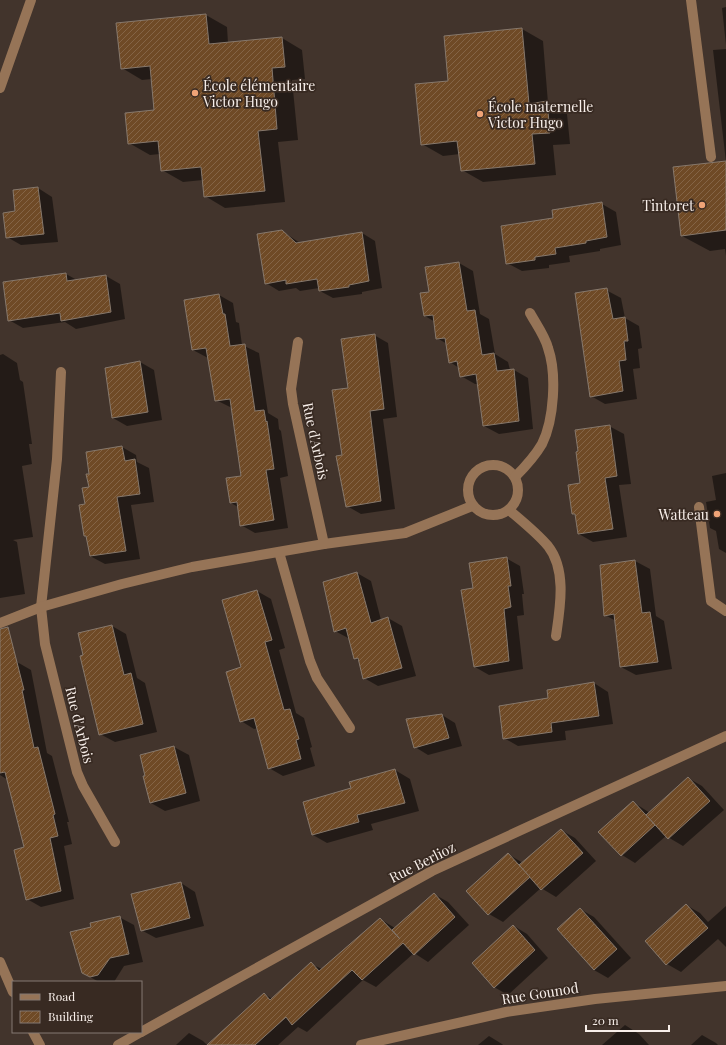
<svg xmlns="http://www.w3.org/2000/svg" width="726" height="1045" viewBox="0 0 726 1045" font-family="'Playfair Display',serif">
	<defs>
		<pattern id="building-hatch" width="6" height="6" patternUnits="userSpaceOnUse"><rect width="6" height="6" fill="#6f4a26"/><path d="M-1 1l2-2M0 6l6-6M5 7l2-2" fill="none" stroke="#846446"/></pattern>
	</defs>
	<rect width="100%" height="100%" fill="#42342c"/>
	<!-- shadow -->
	<g fill="#0007">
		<polygon points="726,7 726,45 722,8"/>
		<polygon points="206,15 227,27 228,43 282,38 302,50 305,79 292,80 298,140 278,142 285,202 225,208 205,196 203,180 183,182 162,170 160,154 150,155 129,143 155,111 152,79 142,80 122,68"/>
		<polygon points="522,29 543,41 548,103 567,114 570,144 553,145 556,175 483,182 462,170 460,154 443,156 422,144 449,82"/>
		<polygon points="726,49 726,256 725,249 710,251 682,236 726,162 713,50"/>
		<polygon points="38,188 52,197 58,242 21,245 7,237 17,212"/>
		<polygon points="602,204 616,212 621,245 600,249 600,251 569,256 570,262 549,265 549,268 522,271 507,263 554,219"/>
		<polygon points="282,231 300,243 362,233 375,241 382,288 362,292 362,294 333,298 320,291 319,288 300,291 296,288 279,291 266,283"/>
		<polygon points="459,263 473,271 480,314 489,319 495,354 508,362 510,370 514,370 528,378 533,429 499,434 484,426 478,384 475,384 461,376 459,368 450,362 447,344 437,338 435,322 425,316 430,293"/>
		<polygon points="66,274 77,280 106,276 120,284 125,319 76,329 65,322 23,328 9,320 4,283"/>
		<polygon points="606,290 621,298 625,318 639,326 642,348 638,349 640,368 633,369 637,399 605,404 591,396"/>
		<polygon points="219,295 233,303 236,322 239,323 242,345 259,353 268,413 278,419 279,429 281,431 288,476 280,478 288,528 255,533 241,525 238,507 231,503 242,477 232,408 216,400 208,358 193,350"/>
		<polygon points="374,335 388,343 397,417 383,419 395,509 361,514 347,506 343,456 349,389"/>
		<polygon points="3,354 17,363 20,380 23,382 32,444 29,444 32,464 22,466 33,537 13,540 17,542 25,594 0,598 0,355"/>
		<polygon points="140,362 154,370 162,420 127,426 113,418"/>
		<polygon points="609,426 624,434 631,484 619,485 627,537 593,542 579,534 576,515 573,514 581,484"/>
		<polygon points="122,447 136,455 137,462 149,468 154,502 131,505 140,559 105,564 90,556 87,537 85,536 86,505 91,475"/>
		<polygon points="726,473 726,553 719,549 716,531 710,528 706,502 716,500 712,476"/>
		<polygon points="506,558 520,566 524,594 522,594 524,615 517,616 523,669 489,675 475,667 474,589"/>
		<polygon points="635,561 650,569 656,616 664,621 672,669 636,675 621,667 616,621 605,615 601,566"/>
		<polygon points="357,573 371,581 381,620 388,618 402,626 416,676 378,686 364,678 359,661 355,658 350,639 335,631 324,583"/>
		<polygon points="257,591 271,599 285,648 279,650 296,713 304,718 312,747 310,748 315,766 283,776 269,768 258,728 254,729 241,721 242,668"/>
		<polygon points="112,626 126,634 137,678 145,683 157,732 115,742 100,734 84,656"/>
		<polygon points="17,662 31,670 47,753 52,756 69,822 67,822 72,844 64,846 74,899 41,907 27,899 25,848 8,780 0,775 0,667"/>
		<polygon points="594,683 608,692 613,724 565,731 566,740 518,746 504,738 550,699"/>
		<polygon points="442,715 455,723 462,746 428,755 415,747"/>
		<polygon points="174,747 189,755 200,801 165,811 151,803 141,756"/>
		<polygon points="395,770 410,779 419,811 371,824 373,830 327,843 313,835 352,789"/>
		<polygon points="688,778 702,786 724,810 683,846 666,836 635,863 622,855 633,802 650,813"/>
		<polygon points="561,830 575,838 596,861 556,897 541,888 503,922 489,914 468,891 508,854 523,863"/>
		<polygon points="181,883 195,892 204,926 156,938 141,930"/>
		<polygon points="434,894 448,902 469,925 428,962 414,953 376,987 363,980 307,1032 298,1027 278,1045 237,1045 265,994 272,999 311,964 322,969 380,919 395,928"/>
		<polygon points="686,905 700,913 708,922 726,906 726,947 718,939 681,972 667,964 646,941"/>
		<polygon points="580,909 594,917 631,958 608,978 594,970"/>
		<polygon points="119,917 134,925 143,962 124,966 114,982 99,982 83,973 92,927"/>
		<polygon points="514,926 527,934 548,958 508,995 494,987"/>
		<polygon points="625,1025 639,1034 649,1045 602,1045"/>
		<polygon points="189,1033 203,1041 207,1045 176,1045"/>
		<polygon points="702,1035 716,1043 718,1045 691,1045"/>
		<polygon points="489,1036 502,1044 503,1045 478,1045"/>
	</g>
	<!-- building -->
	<g fill="url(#building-hatch)" stroke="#86786c">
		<polygon points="206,14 209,44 282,37 285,67 272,68 277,129 258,131 265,191 204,197 201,167 161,171 158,141 128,144 125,113 154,110 150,66 121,69 116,23"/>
		<polygon points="522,28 529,104 547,101 550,133 532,134 535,164 461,171 457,141 421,145 415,84 448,81 444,36"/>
		<polygon points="726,161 726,230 681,236 673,167"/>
		<polygon points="38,187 44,234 6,238 3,213 15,211 13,190"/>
		<polygon points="602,202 607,237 586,241 586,243 555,248 556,254 535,257 535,260 506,264 501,226 553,218 552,210"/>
		<polygon points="282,230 296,243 362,232 369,281 349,285 349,287 319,291 317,279 286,284 286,280 265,284 257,234"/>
		<polygon points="459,262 467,311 475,310 482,355 494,353 497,371 514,369 519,421 483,426 476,374 460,377 457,361 449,363 445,338 436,339 433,315 424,316 420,293 429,292 425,267"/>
		<polygon points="66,273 67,281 106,275 111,312 61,321 60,313 8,321 3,282"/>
		<polygon points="607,288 613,319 625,317 628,341 624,341 626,360 619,361 623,391 590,397 575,293"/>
		<polygon points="219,294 223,314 225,314 230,346 245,344 255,411 264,410 266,422 267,421 274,469 266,470 274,520 240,526 237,502 230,503 226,478 241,476 230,399 215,401 206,348 192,350 184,300"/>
		<polygon points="375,334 384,409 370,411 381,501 346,507 336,456 342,455 332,390 348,388 341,339"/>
		<polygon points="140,361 148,412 112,418 105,368"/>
		<polygon points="610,425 617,476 605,478 613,529 578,534 575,514 572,514 568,485 580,483 576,452 578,451 575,430"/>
		<polygon points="122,446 125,461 135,459 140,494 117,497 126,551 90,556 86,536 84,536 79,505 85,504 82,488 89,487 86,474 89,474 86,452"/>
		<polygon points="507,557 511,586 508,586 511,607 504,609 509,661 474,667 461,590 473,588 469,563"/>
		<polygon points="635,560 642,613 650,612 658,662 620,667 614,614 604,616 600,565"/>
		<polygon points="357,572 371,623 388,617 402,668 363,679 358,658 354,659 346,628 334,632 323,582"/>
		<polygon points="257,590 272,640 265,642 284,710 290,709 299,739 296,740 301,759 268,769 254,718 240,722 226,672 241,667 222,600"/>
		<polygon points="112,625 124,675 131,673 143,724 99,735 80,656 83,655 78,633"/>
		<polygon points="8,627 24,690 22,690 34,748 38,747 55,814 53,815 58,836 50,838 61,891 26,900 14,850 24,847 5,772 0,773 0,629"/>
		<polygon points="594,682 599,716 551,723 552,732 503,739 499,706 548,698 547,690"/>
		<polygon points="442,714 449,738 414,748 406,719"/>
		<polygon points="174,746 186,793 150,803 143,776 145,776 140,755"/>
		<polygon points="395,769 405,803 357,815 359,822 312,835 303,802 351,788 349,782"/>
		<polygon points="688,777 710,801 668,839 646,815"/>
		<polygon points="633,801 655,825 621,856 598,832"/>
		<polygon points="561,829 583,853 541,890 519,865"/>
		<polygon points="508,853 530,877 488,915 466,891"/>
		<polygon points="181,882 190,918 141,931 131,894"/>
		<polygon points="434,893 455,917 414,955 403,943 362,980 352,970 292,1025 286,1017 255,1045 207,1045 264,993 270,1000 311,962 319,971 380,918 400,939 392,930"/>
		<polygon points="686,904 708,928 666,965 645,941"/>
		<polygon points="580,908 617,949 594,970 557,929"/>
		<polygon points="120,916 129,954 110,958 98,975 90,977 82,973 70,932 91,927 90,923"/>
		<polygon points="513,925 535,950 494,988 472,963"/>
	</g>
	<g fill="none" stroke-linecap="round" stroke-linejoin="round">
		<!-- minor -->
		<g stroke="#967457" stroke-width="10">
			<polyline points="691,0 711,157"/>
			<polyline points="0,88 31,0"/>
			<polyline points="298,342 291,389 293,404 324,544"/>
			<polyline points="61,372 57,459 41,607 45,644 77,772 83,786 115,842"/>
			<circle cx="493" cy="490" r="25"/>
			<path d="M 515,477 C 525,467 535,456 542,444 C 554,420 557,374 548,348 C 545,336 536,324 530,313"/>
			<polyline points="699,507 711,601 726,611"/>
			<path d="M 509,510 C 522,521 537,533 548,546 C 567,570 560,608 556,636"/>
			<polyline points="279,552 310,661 317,678 350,728"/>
			<polyline points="0,623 41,607 122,584 192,567 324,544 405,533 472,506"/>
			<polyline points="0,962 13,992"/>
			<polyline points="33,1032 40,1045"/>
			<polyline points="141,1032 432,871 726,736"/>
			<polyline points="118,1045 141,1032"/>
			<polyline points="361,1045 506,1012 595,999 726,986"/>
		</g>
	</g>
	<!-- markers -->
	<g fill="#efa377" stroke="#382a22" stroke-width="1.5">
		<circle cx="195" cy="93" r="4"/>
		<circle cx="480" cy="114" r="4"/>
		<circle cx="702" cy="205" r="4"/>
		<circle cx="717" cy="514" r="4"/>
	</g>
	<g text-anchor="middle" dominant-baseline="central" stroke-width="3.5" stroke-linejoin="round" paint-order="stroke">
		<!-- poi labels -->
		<g font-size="14" fill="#f7eee9" stroke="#382a22" text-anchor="start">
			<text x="203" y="85">École élémentaire<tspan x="203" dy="16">Victor Hugo</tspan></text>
			<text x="488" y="106">École maternelle<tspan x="488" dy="16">Victor Hugo</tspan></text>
			<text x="694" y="205" text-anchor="end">Tintoret</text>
			<text x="709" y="514" text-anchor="end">Watteau</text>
		</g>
		<!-- street labels -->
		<g font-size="14" fill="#f7eee9" stroke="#382a22">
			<text transform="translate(316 441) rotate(78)">Rue d'Arbois</text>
			<text transform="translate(80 725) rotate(76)">Rue d'Arbois</text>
			<text transform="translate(422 862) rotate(-27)">Rue Berlioz</text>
			<text transform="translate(540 993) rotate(-9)">Rue Gounod</text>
		</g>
	</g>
	<!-- legend -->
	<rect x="12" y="981" width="130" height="52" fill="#382a22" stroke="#847872"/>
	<rect x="20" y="994" width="20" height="6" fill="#967457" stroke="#847872"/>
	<text x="48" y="1001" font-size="12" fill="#f7eee9">Road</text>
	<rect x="20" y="1011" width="20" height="12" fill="url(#building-hatch)" stroke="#847872"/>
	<text x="48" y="1021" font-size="12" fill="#f7eee9">Building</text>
	<!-- scale -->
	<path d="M586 1025v6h83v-6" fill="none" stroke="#f7eee9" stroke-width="2"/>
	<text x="592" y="1025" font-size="12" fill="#f7eee9" stroke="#382a22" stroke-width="3" paint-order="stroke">20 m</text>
</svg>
